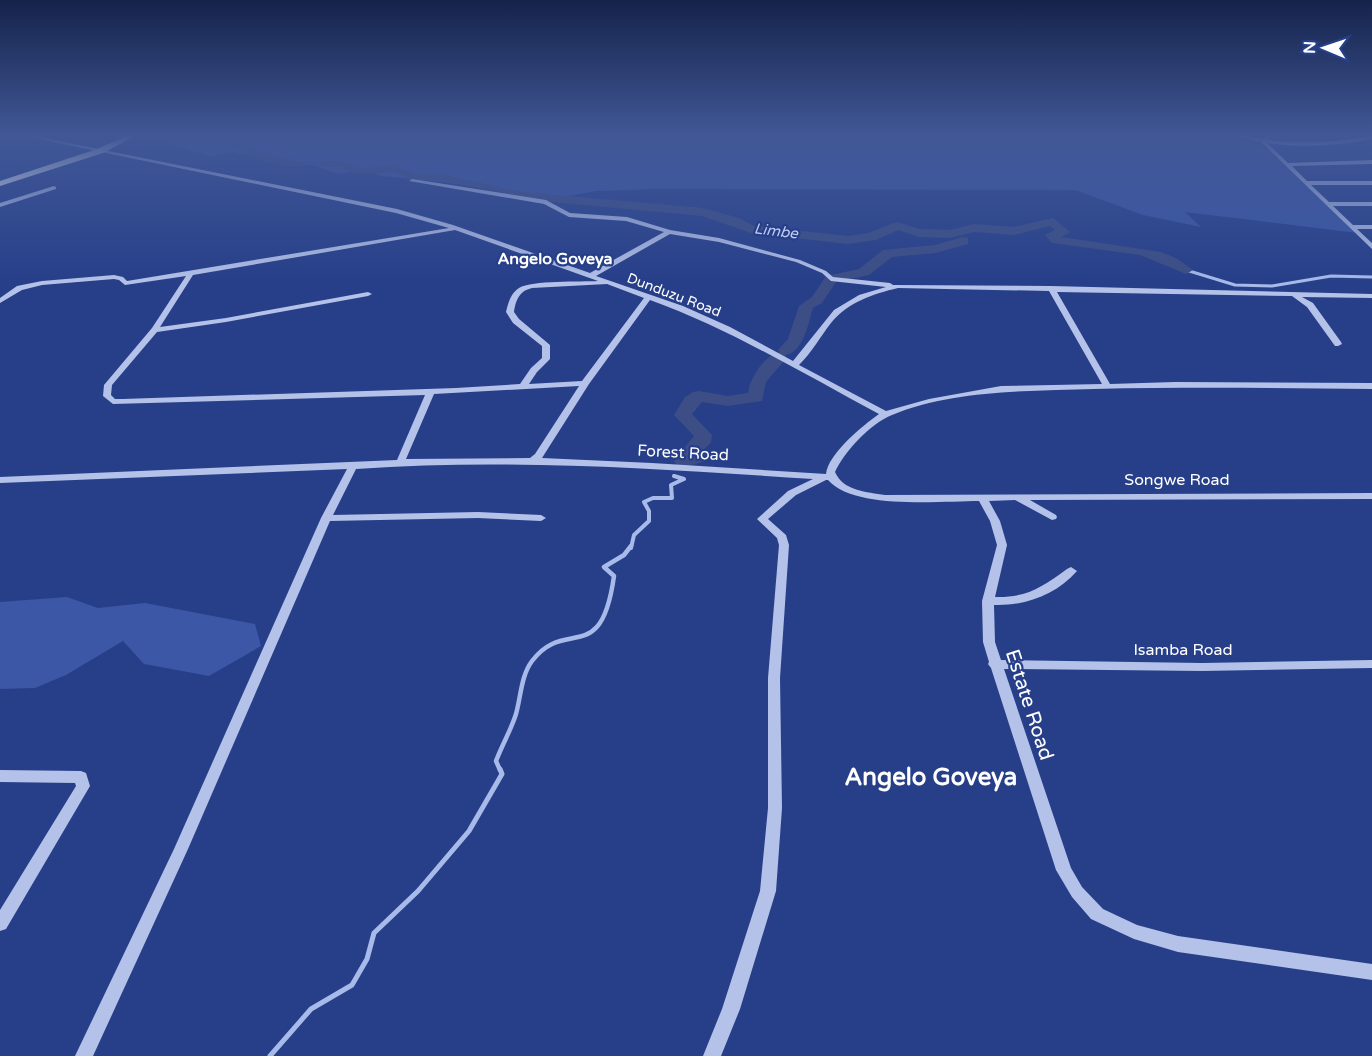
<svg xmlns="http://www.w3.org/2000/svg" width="1372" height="1056" viewBox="0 0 1372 1056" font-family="'Varela Round',sans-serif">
	<rect width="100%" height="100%" fill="#273f89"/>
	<!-- green -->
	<g fill="#3b57a6">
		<polygon points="141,135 205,135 219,142 229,135 1220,135 1263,146 1358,233 1185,212 1201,227 1143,215 1075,190 656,189 597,191 550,199 444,182 380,176 366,170 339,174 312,165 294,165 232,152 210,156"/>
		<polygon points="67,597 98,608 145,603 255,624 261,646 209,676 144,664 123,641 66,675 35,688 0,689 0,602"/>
	</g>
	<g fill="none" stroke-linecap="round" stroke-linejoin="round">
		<!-- stream-far3 -->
		<polyline stroke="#a8baea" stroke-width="3" points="1186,270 1235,285 1272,286 1331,276 1372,277"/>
		<!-- stream-far2 -->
		<polyline stroke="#a8baea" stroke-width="4" points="631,548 634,535 649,521 649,511 644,502 653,498 672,498 671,485 684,479 674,476"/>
		<!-- stream-far1 -->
		<path stroke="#a8baea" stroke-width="4.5" d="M 500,770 L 496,761 C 502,745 511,730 516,714 C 521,696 521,676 532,661 C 566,616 601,669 614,576 L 604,567 L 624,555 L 631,546"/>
		<!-- stream -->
		<polyline stroke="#a8baea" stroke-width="5" points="270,1056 311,1009 352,985 367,959 374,933 418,891 469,831 502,774 500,769"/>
		<!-- river -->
		<g fill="#3c4e85" fill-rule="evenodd">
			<path d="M 215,135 L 227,135 L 263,153 L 308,163 C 292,176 229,149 215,135 Z"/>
			<polygon points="324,161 342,161 358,168 395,166 414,174 441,174 523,192 703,208 739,218 754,226 848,236 868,233 897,222 920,229 950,230 974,224 1014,227 1053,218 1070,232 1061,237 1161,252 1176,258 1193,270 1186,274 1140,255 1052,243 1045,235 1055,230 1050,226 1014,235 974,232 950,238 919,237 898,230 876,240 848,244 751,233 702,216 520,199 509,194 441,180 412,180 393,172 356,174 340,167 320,166 320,162"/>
			<path d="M 963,237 L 968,238 L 968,244 L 936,253 L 892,257 L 869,275 L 836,282 L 822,303 L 813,308 C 808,324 804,351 786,355 L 785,360 L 766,382 L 762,401 L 728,406 L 702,402 L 692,414 L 712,435 L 711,442 L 703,451 L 709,457 L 706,461 L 684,467 L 677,465 L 674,461 L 684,455 L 682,451 L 694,436 L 674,415 L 685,397 L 693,392 L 699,391 L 728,396 L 748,393 C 750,378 764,355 780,352 L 778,350 L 788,339 L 799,306 L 812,297 L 826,276 L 859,269 L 883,250 L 935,245 Z"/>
		</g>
		<!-- minor -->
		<g fill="#b4c2e9" fill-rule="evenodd">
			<path d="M 19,135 L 29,135 L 397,209 L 453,225 L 590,273 L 664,232 L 626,221 L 569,217 L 544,204 L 409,181 L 412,179 L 546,200 L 570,213 L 627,217 L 670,230 L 719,238 L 800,260 L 826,271 L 833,277 L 890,283 L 893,285 L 1051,286 L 1372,294 L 1372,298 L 1302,297 L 1313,303 L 1341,342 L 1342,344 L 1338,346 L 1335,346 L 1307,307 L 1292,296 L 1057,292 L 1110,384 L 1175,382 L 1372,383 L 1372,389 C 1279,388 1187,387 1094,389 C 1030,391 952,390 892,415 C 871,423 844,452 835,472 C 843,491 867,492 885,495 L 1372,493 L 1372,499 L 1030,500 L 1056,515 L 1057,517 L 1056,519 L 1052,520 L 1015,500 L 989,501 L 1000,521 L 1007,545 L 995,597 C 1027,598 1042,587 1067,569 L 1071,567 L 1077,571 C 1056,595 1025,606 994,605 L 995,642 L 1001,660 L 1202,663 L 1372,660 L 1372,668 L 1202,671 L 1004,669 L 1071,868 L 1082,887 L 1103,909 L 1137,925 L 1178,936 L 1372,964 L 1372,980 L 1178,952 L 1134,939 L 1091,919 L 1072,897 L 1056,870 L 991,668 L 988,664 L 989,662 L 983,642 L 982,601 L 997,545 L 990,521 L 979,501 C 941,501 854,510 828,480 L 826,480 L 796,495 L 768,519 L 786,535 L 789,545 L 780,678 L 782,808 L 776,891 L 740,1009 L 721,1056 L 703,1056 L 722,1009 L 760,891 L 768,808 L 768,678 L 779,545 L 777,538 L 757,519 L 788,491 L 813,479 C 660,469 510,458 356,469 L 333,515 L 478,512 L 541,515 L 546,518 L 541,521 L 478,518 L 330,521 L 188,849 L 93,1056 L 75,1056 L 174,849 L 321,518 L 347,469 L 0,483 L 0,477 L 397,460 L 425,395 L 113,404 L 103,396 L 104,385 L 152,328 L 186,276 L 125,285 L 119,280 L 114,279 L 42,285 L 22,290 L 0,303 L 0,298 L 17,286 L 42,281 L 114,275 L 123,277 L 127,281 L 449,228 L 396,213 ZM 455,230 L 598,281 C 581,282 532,280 519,288 C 511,293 508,303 506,312 L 513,323 L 542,346 L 542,358 L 531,368 L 520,384 L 456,388 L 123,399 L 115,399 L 111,395 L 112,385 L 157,332 L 226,322 L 368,296 L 372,294 L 368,292 L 226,318 L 160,327 L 193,275 ZM 670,234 L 719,242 L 796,262 L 822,273 L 831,281 L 886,287 L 859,295 L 834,310 L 793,361 L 730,327 L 683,306 L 596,276 ZM 607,284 L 644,298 L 582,381 L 529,384 L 537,372 L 550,359 L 550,345 L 519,319 L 514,312 C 516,300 519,291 532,288 ZM 898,288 L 1049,291 L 1102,384 L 1001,386 L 929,399 L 886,411 L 799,365 C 812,352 820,337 831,323 C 848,302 873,294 898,288 ZM 650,300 C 730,329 804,374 879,414 C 862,426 828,454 826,474 L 652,463 L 542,458 L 589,384 ZM 579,386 L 535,454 L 530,458 L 406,459 L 434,394 Z"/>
			<path d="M 1232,135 L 1241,135 L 1263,139 L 1268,135 L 1273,135 L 1268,140 C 1303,144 1337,143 1372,135 L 1372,139 C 1337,146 1303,148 1267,143 L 1288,163 L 1372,160 L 1372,164 L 1292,166 L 1307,181 L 1372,181 L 1372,185 L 1311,185 L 1329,202 L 1372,202 L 1372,206 L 1333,206 L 1353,225 L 1372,225 L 1372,229 L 1357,229 L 1372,243 L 1372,249 L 1261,142 Z"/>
			<polygon points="54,186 56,187 56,189 0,207 0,203"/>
			<polygon points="0,770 81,771 86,773 90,786 6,929 0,931 0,910 76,786 75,783 0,782"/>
		</g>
		<!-- major -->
		<polygon fill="#f7f8fe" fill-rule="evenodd" points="128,135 137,135 103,153 0,186 0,181 97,149"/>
	</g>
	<!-- sky -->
	<linearGradient id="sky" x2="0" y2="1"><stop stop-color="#15234b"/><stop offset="0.48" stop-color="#415897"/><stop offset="1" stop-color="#415897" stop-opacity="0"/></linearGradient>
	<rect width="1372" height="283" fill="url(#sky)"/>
	<g text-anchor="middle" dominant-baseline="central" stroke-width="4.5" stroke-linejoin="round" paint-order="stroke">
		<!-- far-street labels -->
		<g font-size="14" fill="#fff" stroke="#273f89">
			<text transform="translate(674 295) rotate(21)">Dunduzu Road</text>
		</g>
		<!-- far-water labels -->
		<g font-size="15" font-style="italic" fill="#bfccf0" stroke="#273f89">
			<text transform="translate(776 231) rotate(7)">Limbe</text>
		</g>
		<!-- far-quarter labels -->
		<g font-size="16" font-weight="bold" fill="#fff" stroke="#273f89">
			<text x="555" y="259">Angelo Goveya</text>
		</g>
		<!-- street labels -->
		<g font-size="16" fill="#fff" stroke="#273f89">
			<text transform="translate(683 453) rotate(3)">Forest Road</text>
			<text x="1177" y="480">Songwe Road</text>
			<text x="1183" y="650">Isamba Road</text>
		</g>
		<!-- near-street labels -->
		<g font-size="20" fill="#fff" stroke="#273f89">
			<text transform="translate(1029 705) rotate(72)">Estate Road</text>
		</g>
		<!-- near-quarter labels -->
		<g font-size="24" font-weight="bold" fill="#fff" stroke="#273f89">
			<text x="931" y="777">Angelo Goveya</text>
		</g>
	</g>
	<!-- north arrow -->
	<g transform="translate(1324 48) rotate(272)" stroke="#273f89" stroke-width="4.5" paint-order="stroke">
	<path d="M0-4.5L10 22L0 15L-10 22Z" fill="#ffffff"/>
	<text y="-9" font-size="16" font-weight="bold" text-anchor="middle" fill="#ffffff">N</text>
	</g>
</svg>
